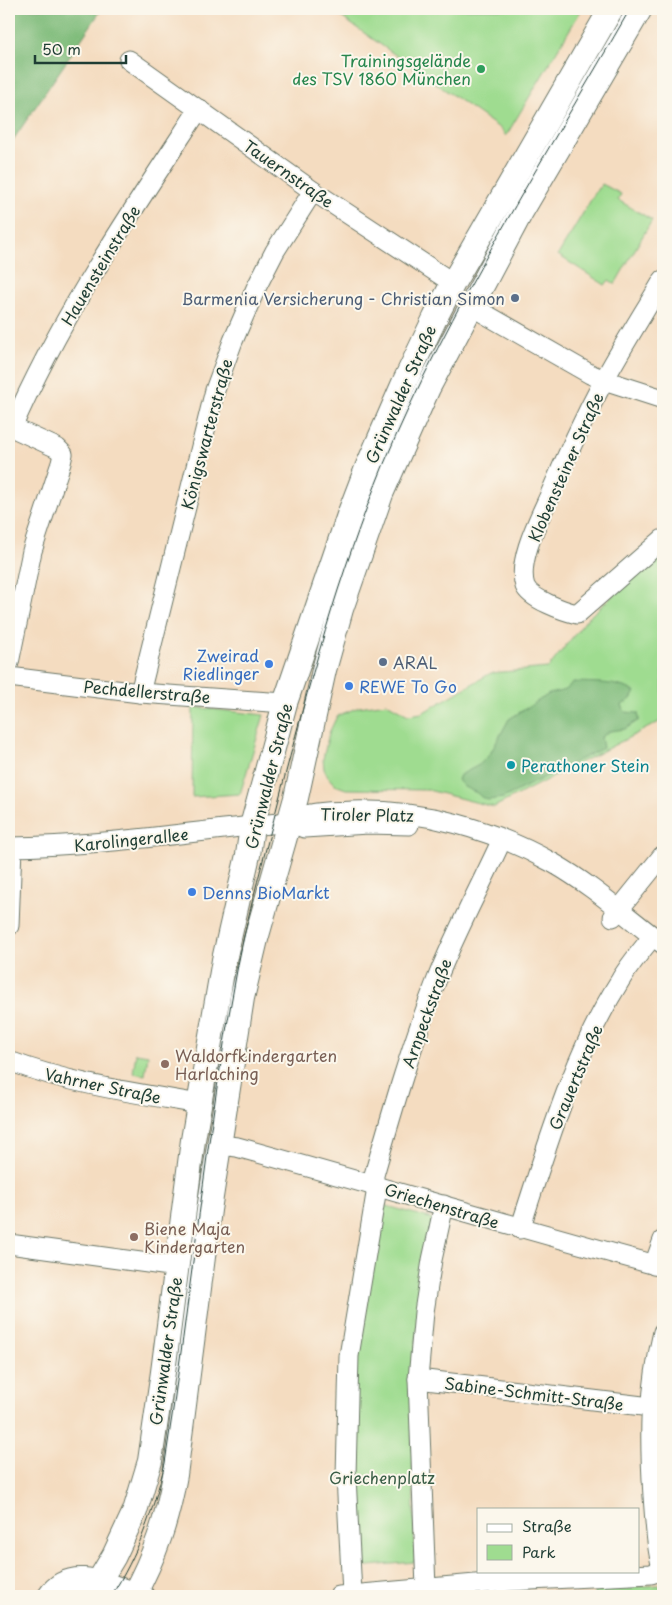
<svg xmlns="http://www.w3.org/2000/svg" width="672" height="1605" viewBox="0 0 672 1605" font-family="'Playpen Sans',sans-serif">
	<rect width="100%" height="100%" fill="#fbf7ec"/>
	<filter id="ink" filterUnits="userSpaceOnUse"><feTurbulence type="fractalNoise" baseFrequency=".02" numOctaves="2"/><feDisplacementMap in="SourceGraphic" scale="10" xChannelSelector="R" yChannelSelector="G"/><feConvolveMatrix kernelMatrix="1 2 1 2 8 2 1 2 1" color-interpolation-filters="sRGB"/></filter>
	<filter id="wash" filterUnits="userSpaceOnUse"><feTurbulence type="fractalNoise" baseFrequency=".0096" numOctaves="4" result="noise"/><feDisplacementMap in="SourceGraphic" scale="20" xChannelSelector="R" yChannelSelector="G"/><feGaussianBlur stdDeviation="1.12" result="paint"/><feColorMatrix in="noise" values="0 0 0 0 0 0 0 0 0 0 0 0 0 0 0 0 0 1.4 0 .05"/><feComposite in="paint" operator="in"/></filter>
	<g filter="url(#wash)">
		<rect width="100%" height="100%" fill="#f4dcc0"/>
		<!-- green -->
		<g fill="#9fdc90" stroke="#5f8c62">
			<polygon points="330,9 582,9 506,136 502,130"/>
			<polygon points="602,184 621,194 618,200 652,220 615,284 609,280 605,285 558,255 598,188 600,188"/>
			<polygon points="663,550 663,720 494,807 428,790 346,789 335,785 328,777 324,769 323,759 329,733 337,716 359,707 387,703 408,715 422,713 491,673 548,668 587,619"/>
			<polygon points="193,707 264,715 240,794 192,797"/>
			<polygon points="136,1053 148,1055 145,1075 133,1073"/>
			<polygon points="380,1204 433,1219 411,1378 415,1562 357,1567 351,1476 355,1363"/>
			<polygon points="660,1585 663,1591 663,1596 594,1596 594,1589"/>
		</g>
		<!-- forest -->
		<g fill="#7fbc7a" stroke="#4f7c57">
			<polygon points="9,9 102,9 9,146"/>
			<path d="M 573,682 C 593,683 617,681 635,692 L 631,699 L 622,705 L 625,712 L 638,713 L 639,720 L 625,729 L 610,731 L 601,737 L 603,748 L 503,798 L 488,800 L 481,797 L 477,793 L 464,787 L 458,780 L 460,775 L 479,765 L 490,754 L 509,719 L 549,694 L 566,690 Z"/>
		</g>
	</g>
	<g filter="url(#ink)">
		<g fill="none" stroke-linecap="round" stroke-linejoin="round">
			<defs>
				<g id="minor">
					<polyline points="129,60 313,191 453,283"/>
					<path d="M 663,280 C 643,314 622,347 603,382 C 583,420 565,459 548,499 C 538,521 517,562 525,586 C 530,599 564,611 577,614 L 663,539"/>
					<polyline points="471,306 590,374 604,380 663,399"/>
					<polyline points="9,426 57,448 63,454 61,463 32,551 9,663"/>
					<path d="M 12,428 C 61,315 132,211 199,109"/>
					<polyline points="9,677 140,693 285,703"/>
					<polyline points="140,693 215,390 233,341 256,288 275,251 313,191"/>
					<polyline points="289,822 304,828 368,824 409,825"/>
					<path d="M 9,847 C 103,846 196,831 289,822 C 296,819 303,815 311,814 C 324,811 339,812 352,811 C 422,809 492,829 553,863 C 592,885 627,917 663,944"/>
					<polyline points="613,917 663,855"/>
					<polyline points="9,926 12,847"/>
					<path d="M 9,1061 C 70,1084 135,1093 200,1104"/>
					<path d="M 220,1145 L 237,1147 C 379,1186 521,1229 663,1267"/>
					<path d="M 520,1229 C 548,1144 573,1055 621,979 C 630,964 642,950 653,936"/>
					<polyline points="9,1244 177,1267"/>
					<polyline points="654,1265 663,1240"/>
					<path d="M 663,1332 C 649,1390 649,1436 653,1496 C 655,1521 656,1547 663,1572"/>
					<polyline points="418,1379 651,1407"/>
					<polyline points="426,1588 418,1379 424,1312 432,1260 444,1205"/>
					<path d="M 352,1594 L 346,1476 L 349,1356 L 376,1194 L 374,1185 L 374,1175 C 393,1109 412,1043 437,979 C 455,934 478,891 498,848"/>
					<path d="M 47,1596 C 71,1560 113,1586 145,1596"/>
					<path d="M 55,1596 C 69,1588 78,1591 92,1596"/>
					<polyline points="339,1596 510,1581 651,1574 663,1570"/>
				</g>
				<g id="major">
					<polyline points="90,1596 114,1556 135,1511 150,1461 163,1372 193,1140 224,960 248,855 252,826 264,782 285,703 349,515 367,468 404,383 435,318 453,283 611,9"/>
					<path d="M 133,1596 C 155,1556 167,1520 175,1475 L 209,1210 L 242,998 L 256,939 L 296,798 L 324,670 L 341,609 L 381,494 L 428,388 L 521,212 L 640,9"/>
				</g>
			</defs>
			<!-- minor casing -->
			<use href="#minor" stroke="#6a7565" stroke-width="21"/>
			<!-- major casing -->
			<use href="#major" stroke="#6a7565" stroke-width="26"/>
			<!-- minor -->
			<use href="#minor" stroke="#fff" stroke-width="19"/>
			<!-- major -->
			<use href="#major" stroke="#fff" stroke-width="24"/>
			<!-- tram -->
			<path stroke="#1f3d34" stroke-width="1" d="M 111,1596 C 138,1555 153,1511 165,1463 C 191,1297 206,1130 238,965 C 249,909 265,854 279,799 C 308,686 339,574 383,466 C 450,306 544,159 630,9"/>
		</g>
	</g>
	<!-- markers -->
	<circle fill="#2e9e5b" stroke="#fbf7ec" stroke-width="2" cx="481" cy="69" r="5"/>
	<g fill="#5c6f8a" stroke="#fbf7ec" stroke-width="2">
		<circle cx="515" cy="298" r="5"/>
		<circle cx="383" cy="662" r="5"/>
	</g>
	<g fill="#3f7fe0" stroke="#fbf7ec" stroke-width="2">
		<circle cx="269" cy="664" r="5"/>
		<circle cx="349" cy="686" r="5"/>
		<circle cx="192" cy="892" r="5"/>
	</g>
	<circle fill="#0f9aa8" stroke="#fbf7ec" stroke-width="2" cx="511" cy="765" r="5"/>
	<g fill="#8d6e63" stroke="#fbf7ec" stroke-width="2">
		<circle cx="165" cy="1064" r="5"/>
		<circle cx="134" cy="1237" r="5"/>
	</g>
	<g text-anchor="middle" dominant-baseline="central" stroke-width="4" stroke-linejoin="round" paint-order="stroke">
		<!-- leisure labels -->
		<g font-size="16" fill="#27864d" stroke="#fbf7ec" text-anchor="end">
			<text x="471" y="60">Trainingsgelände<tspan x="471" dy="18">des TSV 1860 München</tspan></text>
		</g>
		<!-- street labels -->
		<g font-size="16" fill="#1f3d34" stroke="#fbf7ec">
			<text transform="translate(289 173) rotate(35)">Tauernstraße</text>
			<text transform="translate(100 265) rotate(-59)">Hauensteinstraße</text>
			<text transform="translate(400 394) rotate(-66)">Grünwalder Straße</text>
			<text transform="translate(206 434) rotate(-75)">Königswarterstraße</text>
			<text transform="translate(565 467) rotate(-66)">Klobensteiner Straße</text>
			<text transform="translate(147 691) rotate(5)">Pechdellerstraße</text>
			<text transform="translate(268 776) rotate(-76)">Grünwalder Straße</text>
			<text transform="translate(367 814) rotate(1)">Tiroler Platz</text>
			<text transform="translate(131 839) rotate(-6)">Karolingerallee</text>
			<text transform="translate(426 1013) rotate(-70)">Arnpeckstraße</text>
			<text transform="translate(575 1077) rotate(-67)">Grauertstraße</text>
			<text transform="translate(103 1085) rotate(12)">Vahrner Straße</text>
			<text transform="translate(442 1205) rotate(17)">Griechenstraße</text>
			<text transform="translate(165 1351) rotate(-82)">Grünwalder Straße</text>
			<text transform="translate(534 1393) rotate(7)">Sabine-Schmitt-Straße</text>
		</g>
		<!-- service labels -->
		<g font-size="16" fill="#4e5e75" stroke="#fbf7ec" text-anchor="end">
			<text x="505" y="298">Barmenia Versicherung - Christian Simon</text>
			<text x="393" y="662" text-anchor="start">ARAL</text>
		</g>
		<!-- shop labels -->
		<g font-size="16" fill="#366cbe" stroke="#fbf7ec" text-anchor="start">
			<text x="259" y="655" text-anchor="end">Zweirad<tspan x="259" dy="18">Riedlinger</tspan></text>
			<text x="359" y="686">REWE To Go</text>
			<text x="202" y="892">Denns BioMarkt</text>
		</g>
		<!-- culture labels -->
		<g font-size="16" fill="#0d838f" stroke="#fbf7ec" text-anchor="start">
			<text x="521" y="765">Perathoner Stein</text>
		</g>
		<!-- education labels -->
		<g font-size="16" fill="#785e54" stroke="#fbf7ec" text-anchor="start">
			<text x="175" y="1055">Waldorfkindergarten<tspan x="175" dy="18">Harlaching</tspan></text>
			<text x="144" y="1228">Biene Maja<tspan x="144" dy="18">Kindergarten</tspan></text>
		</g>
		<!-- park labels -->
		<g font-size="16" fill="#395d46" stroke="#fbf7ec">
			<text x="382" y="1477">Griechenplatz</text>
		</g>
	</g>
	<!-- margin -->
	<rect width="672" height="1605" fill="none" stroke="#fbf7ec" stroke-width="30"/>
	<!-- legend -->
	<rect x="477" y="1508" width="162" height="65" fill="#fbf7ec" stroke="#a3ada2"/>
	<rect x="487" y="1524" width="25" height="8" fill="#ffffff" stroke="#a3ada2"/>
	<text x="522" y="1532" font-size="15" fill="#1f3d34">Straße</text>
	<rect x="487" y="1545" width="25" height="15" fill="#9fdc90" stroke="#a3ada2"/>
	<text x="522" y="1558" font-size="15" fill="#1f3d34">Park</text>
	<!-- scale -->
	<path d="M35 55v8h91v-8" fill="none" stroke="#1f3d34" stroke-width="2.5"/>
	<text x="42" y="55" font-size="15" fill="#1f3d34" stroke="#fbf7ec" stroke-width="4" paint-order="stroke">50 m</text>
</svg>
